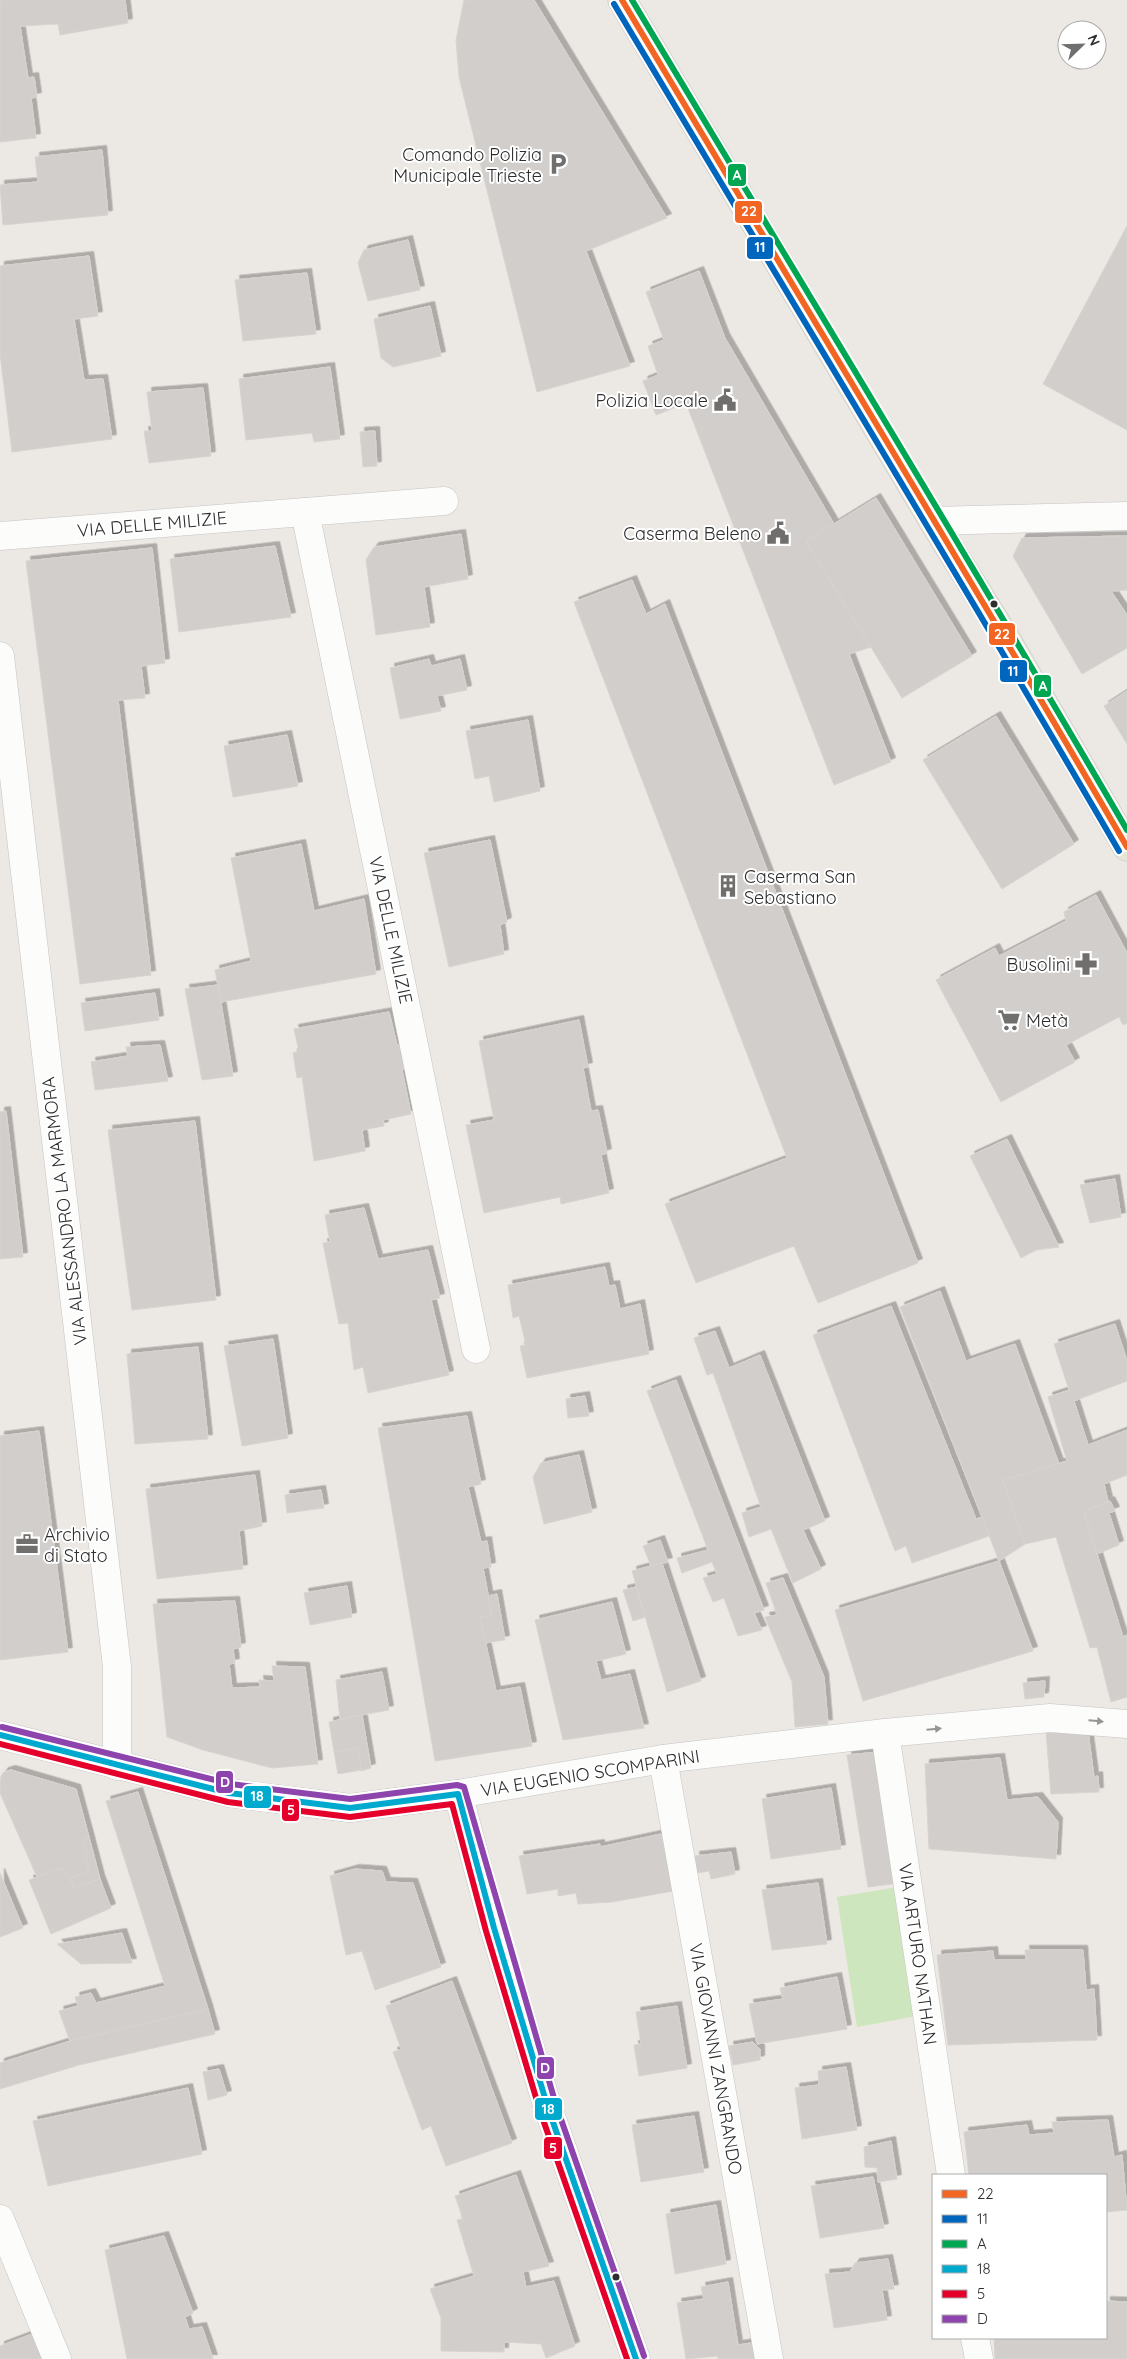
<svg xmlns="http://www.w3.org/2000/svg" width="1127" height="2359" viewBox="0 0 1127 2359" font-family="Quicksand,sans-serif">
	<defs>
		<filter id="shadow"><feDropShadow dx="4.5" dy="-4.5" stdDeviation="0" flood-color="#0004"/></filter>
	</defs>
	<rect width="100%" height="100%" fill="#ece8e4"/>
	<!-- green -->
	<polygon fill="#cee6be" points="898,1887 917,2016 857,2027 837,1897"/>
	<!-- building -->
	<g fill="#d1cecb" stroke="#d7d4d0" filter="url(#shadow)">
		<polygon points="0,0 125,0 128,23 60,35 58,24 20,26 28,78 34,77 37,97 31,98 36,138 0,142"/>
		<polygon points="464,0 534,0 667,218 586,251 630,366 537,392 459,77 456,40"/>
		<polygon points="102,150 108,215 3,225 0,185 38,182 35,157"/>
		<polygon points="1127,226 1127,430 1043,384"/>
		<polygon points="408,240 420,290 368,301 358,263 364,250"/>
		<polygon points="89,256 98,316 74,319 84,380 103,379 112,439 12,452 0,354 0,266"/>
		<polygon points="699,271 725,338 834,524 806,541 871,647 849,654 891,762 834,785 686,403 656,415 643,381 658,375 648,346 664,340 646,292"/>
		<polygon points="307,273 316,334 243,341 235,280"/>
		<polygon points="430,306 441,356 393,367 381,358 374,319"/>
		<polygon points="330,367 340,439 314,442 312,433 246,440 239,379"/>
		<polygon points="203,388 211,456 149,463 144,431 152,431 147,392"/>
		<polygon points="375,431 377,466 363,467 360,432"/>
		<polygon points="876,498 972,656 902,698 806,541"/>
		<polygon points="461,534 468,579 424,587 430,627 376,635 366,560 374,547"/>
		<polygon points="1127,536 1127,590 1111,591 1127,615 1127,648 1082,674 1013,556 1022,538"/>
		<polygon points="275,546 291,617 179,632 170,559"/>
		<polygon points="152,548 165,663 141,666 145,698 118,700 151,975 80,984 26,561"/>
		<polygon points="632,580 646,614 665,604 918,1263 818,1303 794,1246 696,1283 665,1204 787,1158 574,602"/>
		<polygon points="429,659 431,666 460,659 467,690 437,696 441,711 400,719 390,668"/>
		<polygon points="1127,691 1127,744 1104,706"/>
		<polygon points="996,716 1074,844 1002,889 923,760"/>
		<polygon points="528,720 540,791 494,802 489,776 475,779 466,731"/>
		<polygon points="287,735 298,786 233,797 224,746"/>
		<polygon points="490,840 507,922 500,925 504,954 449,967 424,853"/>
		<polygon points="301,844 314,911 364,899 376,974 221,1002 215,970 251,961 231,858"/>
		<polygon points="1096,895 1127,953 1127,1023 1123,1025 1119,1017 1066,1045 1075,1062 1001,1102 936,980 995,948 999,956 1066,921 1064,912"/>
		<polygon points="218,985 233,1076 202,1080 185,989"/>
		<polygon points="155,993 159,1020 85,1031 81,1003"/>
		<polygon points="389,1012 397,1045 402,1045 405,1069 402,1070 411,1114 383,1120 384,1126 362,1130 365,1151 314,1161 302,1077 297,1078 293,1053 299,1051 294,1029"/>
		<polygon points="579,1020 588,1067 583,1068 591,1111 598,1110 607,1153 601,1155 609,1193 561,1204 560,1197 484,1213 466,1125 494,1120 479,1041"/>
		<polygon points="160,1045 168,1081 95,1090 91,1062 128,1056 126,1047"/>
		<polygon points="6,1111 23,1257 0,1259 0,1112"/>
		<polygon points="195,1121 216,1300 132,1310 108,1130"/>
		<polygon points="1007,1139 1059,1247 1036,1250 1021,1258 970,1156"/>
		<polygon points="1115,1179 1121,1217 1090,1223 1080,1185"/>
		<polygon points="364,1208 378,1259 428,1250 440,1298 431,1300 449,1375 368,1393 363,1367 354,1370 348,1323 339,1324 323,1243 330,1242 325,1215"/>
		<polygon points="605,1267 609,1286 615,1285 620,1309 640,1304 649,1354 527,1378 520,1346 526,1345 519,1316 513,1318 508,1285"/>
		<polygon points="940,1291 966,1361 1015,1344 1059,1464 1003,1480 1025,1544 999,1561 900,1307"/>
		<polygon points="891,1306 976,1519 982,1517 989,1536 912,1563 906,1546 895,1551 813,1335"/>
		<polygon points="1115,1324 1127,1361 1127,1381 1074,1401 1088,1445 1127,1430 1127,1475 1104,1484 1108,1501 1084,1512 1123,1637 1127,1635 1127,1697 1111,1702 1097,1647 1090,1648 1056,1537 1025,1544 1003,1480 1067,1461 1048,1397 1069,1390 1054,1344"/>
		<polygon points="715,1331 729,1368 760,1355 825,1521 803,1530 821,1569 793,1583 771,1529 749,1537 742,1513 761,1507 713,1373 707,1375 694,1338"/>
		<polygon points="273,1339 288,1438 242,1446 224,1346"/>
		<polygon points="198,1347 208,1439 135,1444 127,1354"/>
		<polygon points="676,1380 764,1610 754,1613 762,1630 738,1636 724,1598 713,1602 703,1578 717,1574 712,1562 682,1573 677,1558 708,1550 647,1391"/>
		<polygon points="585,1396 589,1416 568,1418 566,1399"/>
		<polygon points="467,1416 481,1484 468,1487 481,1542 487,1541 491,1567 483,1568 492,1615 480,1617 496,1691 520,1687 532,1746 435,1761 378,1428"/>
		<polygon points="39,1431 68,1652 0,1660 0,1436"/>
		<polygon points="579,1455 592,1512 544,1524 533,1477 541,1463"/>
		<polygon points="255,1475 262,1526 239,1531 243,1569 157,1579 146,1489"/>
		<polygon points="321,1490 324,1508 287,1513 285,1495"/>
		<polygon points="1110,1501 1115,1511 1109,1513 1119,1545 1097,1554 1084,1512"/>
		<polygon points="660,1540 668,1562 651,1566 643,1546"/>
		<polygon points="999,1561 1033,1651 863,1701 835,1610"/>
		<polygon points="662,1563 701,1681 667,1692 632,1571"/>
		<polygon points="783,1578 824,1677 828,1724 795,1727 792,1682 765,1617 777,1615 766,1583"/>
		<polygon points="347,1586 352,1617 310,1625 304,1593"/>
		<polygon points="636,1587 645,1617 633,1621 623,1590"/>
		<polygon points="497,1594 505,1640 485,1643 480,1617 492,1615 488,1596"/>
		<polygon points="235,1601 241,1647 233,1649 235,1663 229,1664 232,1688 260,1687 259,1680 274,1681 272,1666 305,1667 318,1764 272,1768 203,1750 167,1737 153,1604"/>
		<polygon points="612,1602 626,1654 596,1661 601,1680 630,1674 644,1728 563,1740 535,1620"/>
		<polygon points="382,1672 389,1710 340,1719 336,1680"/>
		<polygon points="1045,1681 1044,1697 1025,1699 1023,1683"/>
		<polygon points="362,1715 371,1768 361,1771 358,1748 334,1752 329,1722"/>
		<polygon points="1046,1732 1088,1732 1094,1777 1098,1776 1099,1792 1051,1794"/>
		<polygon points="358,1748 361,1770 338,1774 334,1752"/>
		<polygon points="878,1752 899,1883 868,1887 847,1755"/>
		<polygon points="1000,1758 1007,1800 1038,1797 1058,1822 1056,1859 929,1849 925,1764"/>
		<polygon points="11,1770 76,1789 89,1837 83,1840 88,1859 85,1860 89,1871 68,1879 62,1868 37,1877 0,1793 1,1776 4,1772"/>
		<polygon points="831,1788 841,1849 771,1859 762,1799"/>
		<polygon points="138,1792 208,2009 70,2041 59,2011 78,2006 75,1997 91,1993 96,2003 165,1986 106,1801"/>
		<polygon points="661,1834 673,1891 612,1902 578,1904 576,1893 558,1896 558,1889 527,1894 519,1856 600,1844 600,1847"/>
		<polygon points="89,1837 100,1879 74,1888 70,1878 89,1871 85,1860 88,1859 83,1840"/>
		<polygon points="731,1852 735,1874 711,1879 709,1871 697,1873 695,1856"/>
		<polygon points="62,1868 74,1888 100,1879 111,1908 51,1934 29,1880"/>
		<polygon points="355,1869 382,1871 386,1882 413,1883 441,1967 375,1990 362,1951 346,1955 330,1876"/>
		<polygon points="0,1873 23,1928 0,1937"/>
		<polygon points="818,1883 827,1944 772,1950 762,1890"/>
		<polygon points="122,1933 132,1963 81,1964 57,1944"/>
		<polygon points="1025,1950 1083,1950 1086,1990 1094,1989 1097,2040 948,2045 937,1955 993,1951 994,1960 1026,1960"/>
		<polygon points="837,1977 847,2029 757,2044 749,2004 783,1999 780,1988"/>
		<polygon points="452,1981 512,2143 446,2166 431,2126 422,2130 393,2052 401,2049 386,2006"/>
		<polygon points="677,2006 687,2068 639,2076 634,2045 641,2044 636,2012"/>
		<polygon points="208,2009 215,2034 79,2065 0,2089 0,2063 70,2041"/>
		<polygon points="753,2042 760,2049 760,2060 733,2065 729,2046"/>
		<polygon points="846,2067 857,2130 802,2139 795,2088 819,2085 818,2071"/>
		<polygon points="219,2069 227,2095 208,2100 203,2072"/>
		<polygon points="188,2088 202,2154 48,2186 33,2121"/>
		<polygon points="694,2116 704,2172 641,2182 632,2125"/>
		<polygon points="1108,2120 1114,2157 1122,2155 1127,2210 1106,2212 1106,2175 969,2175 964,2132 1027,2125 1029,2135 1054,2133 1052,2122"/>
		<polygon points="891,2141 897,2179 878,2182 877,2168 865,2167 864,2147"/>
		<polygon points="516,2175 549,2266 523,2272 526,2287 554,2281 575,2346 546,2358 541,2344 504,2342 504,2352 441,2351 441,2318 430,2289 474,2276 457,2220 463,2219 455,2196"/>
		<polygon points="873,2177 884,2228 820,2238 811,2186"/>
		<polygon points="716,2205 726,2264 675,2274 666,2214"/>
		<polygon points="164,2236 193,2313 185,2317 189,2329 202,2327 213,2359 127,2359 105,2250"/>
		<polygon points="888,2259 894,2289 882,2290 887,2320 834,2328 825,2274 850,2272 855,2263"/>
		<polygon points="728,2282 738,2345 757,2342 759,2359 718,2359 718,2356 686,2359 677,2303 704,2299 701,2287"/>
		<polygon points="1106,2301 1127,2302 1127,2359 995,2359 994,2338 1106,2338"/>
		<polygon points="40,2331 51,2359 0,2359 0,2346"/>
	</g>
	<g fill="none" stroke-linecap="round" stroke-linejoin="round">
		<defs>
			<g id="minor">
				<polyline points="305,512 476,1349"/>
				<polyline points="933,521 1127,516"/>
				<polyline points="0,536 444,501"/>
				<polyline points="0,656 117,1667 117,1766"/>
				<polyline points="885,1733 951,2175"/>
				<polyline points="0,1735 229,1793 350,1808 458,1794 663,1759 885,1733 1050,1718 1127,1724"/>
				<polyline points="663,1759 769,2359"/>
				<polyline points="458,1794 494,1928 548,2108 636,2359"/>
				<polyline points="0,2219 57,2359"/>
				<polyline points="975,2338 979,2359"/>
			</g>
			<polyline id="major" points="622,0 933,521 1008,642 1127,847"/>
		</defs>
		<!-- minor casing -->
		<use href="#minor" stroke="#c5c4c5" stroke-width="29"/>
		<!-- major casing -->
		<use href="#major" stroke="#c6c5c4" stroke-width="29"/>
		<!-- minor -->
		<use href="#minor" stroke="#fcfcfb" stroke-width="28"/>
		<!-- major -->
		<use href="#major" stroke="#e8e4d6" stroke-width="28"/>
		<defs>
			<path id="bus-1" d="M 622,0 C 790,282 962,563 1127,847"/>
			<path id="bus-2" d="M 614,4 C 783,287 954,567 1119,851"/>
			<path id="bus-3" d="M 632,0 C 797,276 965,551 1127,830"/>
			<polyline id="bus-4" points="0,1735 229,1793 350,1808 458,1794 494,1928 548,2108 636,2359"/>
			<polyline id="bus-5" points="0,1744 228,1802 350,1817 452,1804 486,1931 540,2111 627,2359"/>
			<polyline id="bus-6" points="2,1727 231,1784 350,1799 457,1785 464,1787 556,2105 644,2356"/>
		</defs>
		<!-- bus-1 casing -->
		<use href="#bus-1" stroke="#fff" stroke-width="10"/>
		<!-- bus-2 casing -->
		<use href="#bus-2" stroke="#fff" stroke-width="10"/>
		<!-- bus-3 casing -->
		<use href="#bus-3" stroke="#fff" stroke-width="10"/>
		<!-- bus-4 casing -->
		<use href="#bus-4" stroke="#fff" stroke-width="10"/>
		<!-- bus-5 casing -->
		<use href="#bus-5" stroke="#fff" stroke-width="10"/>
		<!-- bus-6 casing -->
		<use href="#bus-6" stroke="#fff" stroke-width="10"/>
		<!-- bus-1 -->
		<use href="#bus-1" stroke="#f26522" stroke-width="6"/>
		<!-- bus-2 -->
		<use href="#bus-2" stroke="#0065bd" stroke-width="6"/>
		<!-- bus-3 -->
		<use href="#bus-3" stroke="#00a651" stroke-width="6"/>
		<!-- bus-4 -->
		<use href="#bus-4" stroke="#00a9ce" stroke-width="6"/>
		<!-- bus-5 -->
		<use href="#bus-5" stroke="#e4002b" stroke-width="6"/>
		<!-- bus-6 -->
		<use href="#bus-6" stroke="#8e44ad" stroke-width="6"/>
	</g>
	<!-- one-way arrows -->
	<defs><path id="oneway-solid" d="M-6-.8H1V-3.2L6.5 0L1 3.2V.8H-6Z" transform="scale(1.25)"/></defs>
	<g fill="#959594">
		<use href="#oneway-solid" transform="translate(1096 1721) rotate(5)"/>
		<use href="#oneway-solid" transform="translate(934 1729) rotate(-5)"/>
	</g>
	<!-- icons -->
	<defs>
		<symbol id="parking-bare" viewBox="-9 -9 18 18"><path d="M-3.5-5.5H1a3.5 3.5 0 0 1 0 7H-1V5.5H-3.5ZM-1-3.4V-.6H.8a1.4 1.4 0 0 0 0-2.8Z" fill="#706f6e" stroke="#fff" stroke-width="2.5" paint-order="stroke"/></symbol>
		<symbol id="civic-bare" viewBox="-9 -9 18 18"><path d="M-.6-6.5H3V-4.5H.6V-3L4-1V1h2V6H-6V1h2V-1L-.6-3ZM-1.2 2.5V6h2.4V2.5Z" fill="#706f6e" stroke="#fff" stroke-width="2.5" paint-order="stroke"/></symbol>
		<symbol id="building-bare" viewBox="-9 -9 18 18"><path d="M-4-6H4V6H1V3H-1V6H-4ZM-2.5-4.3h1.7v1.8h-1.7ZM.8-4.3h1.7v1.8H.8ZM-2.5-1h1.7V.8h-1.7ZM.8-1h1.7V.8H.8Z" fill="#706f6e" stroke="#fff" stroke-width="2.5" paint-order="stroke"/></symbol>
		<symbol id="pharmacy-bare" viewBox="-9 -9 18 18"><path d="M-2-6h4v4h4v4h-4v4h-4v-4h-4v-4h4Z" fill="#706f6e" stroke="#fff" stroke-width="2.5" paint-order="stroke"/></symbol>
		<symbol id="supermarket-bare" viewBox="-9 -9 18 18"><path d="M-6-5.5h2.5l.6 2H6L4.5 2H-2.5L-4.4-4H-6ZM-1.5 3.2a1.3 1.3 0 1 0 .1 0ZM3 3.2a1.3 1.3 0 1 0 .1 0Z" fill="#706f6e" stroke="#fff" stroke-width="2.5" paint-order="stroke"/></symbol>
		<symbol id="office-bare" viewBox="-9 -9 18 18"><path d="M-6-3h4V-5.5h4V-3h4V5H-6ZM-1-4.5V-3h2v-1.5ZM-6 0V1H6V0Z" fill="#706f6e" stroke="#fff" stroke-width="2.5" paint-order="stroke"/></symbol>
	</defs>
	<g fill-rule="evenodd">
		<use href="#parking-bare" x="542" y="148" width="32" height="32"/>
		<use href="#civic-bare" x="709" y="384" width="32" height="32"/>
		<use href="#civic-bare" x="762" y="517" width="32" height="32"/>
		<use href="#building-bare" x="712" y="870" width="32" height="32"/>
		<use href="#pharmacy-bare" x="1070" y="948" width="32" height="32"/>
		<use href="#supermarket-bare" x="993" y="1004" width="32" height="32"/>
		<use href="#office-bare" x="11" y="1528" width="32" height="32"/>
	</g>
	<!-- markers -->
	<g fill="#2e2e2e" stroke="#fff" stroke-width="2">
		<circle cx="994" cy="604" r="4.5"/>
		<circle cx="616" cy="2277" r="4.5"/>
	</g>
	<g text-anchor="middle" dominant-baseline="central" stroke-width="4" stroke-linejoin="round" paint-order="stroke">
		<!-- poi labels -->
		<g font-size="18" fill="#2e2e2e" stroke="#fff" text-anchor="end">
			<text x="542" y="154">Comando Polizia<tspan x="542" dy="21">Municipale Trieste</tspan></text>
			<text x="708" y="400">Polizia Locale</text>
			<text x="761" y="533">Caserma Beleno</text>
			<text x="744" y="876" text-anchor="start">Caserma San<tspan x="744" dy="21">Sebastiano</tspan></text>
			<text x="1070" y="964">Busolini</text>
			<text x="1026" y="1020" text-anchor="start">Metà</text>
			<text x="44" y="1534" text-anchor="start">Archivio<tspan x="44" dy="21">di Stato</tspan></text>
		</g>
		<!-- street labels -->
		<g font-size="18" fill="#2e2e2e" stroke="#fff">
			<text transform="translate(152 524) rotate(-5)">VIA DELLE MILIZIE</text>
			<text transform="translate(391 930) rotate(78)">VIA DELLE MILIZIE</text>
			<text transform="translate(64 1211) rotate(-97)">VIA ALESSANDRO LA MARMORA</text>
			<text transform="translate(590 1773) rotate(-9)">VIA EUGENIO SCOMPARINI</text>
			<text transform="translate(918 1954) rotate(82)">VIA ARTURO NATHAN</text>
			<text transform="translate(716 2059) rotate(80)">VIA GIOVANNI ZANGRANDO</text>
		</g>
	</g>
	<g stroke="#fff" stroke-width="2">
		<rect x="727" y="163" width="20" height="24" rx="5" fill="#00a651"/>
		<rect x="734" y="200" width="29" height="24" rx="5" fill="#f26522"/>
		<rect x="746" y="236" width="28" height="24" rx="5" fill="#0065bd"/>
		<rect x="988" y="622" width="28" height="24" rx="5" fill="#f26522"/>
		<rect x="999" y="659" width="29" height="24" rx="5" fill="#0065bd"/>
		<rect x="1033" y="674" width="19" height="24" rx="5" fill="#00a651"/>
		<rect x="215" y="1770" width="19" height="24" rx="5" fill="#8e44ad"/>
		<rect x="243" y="1785" width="29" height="24" rx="5" fill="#00a9ce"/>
		<rect x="281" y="1798" width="19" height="24" rx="5" fill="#e4002b"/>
		<rect x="536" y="2056" width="19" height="24" rx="5" fill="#8e44ad"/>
		<rect x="534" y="2097" width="29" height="24" rx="5" fill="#00a9ce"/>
		<rect x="543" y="2136" width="20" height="24" rx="5" fill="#e4002b"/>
	</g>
	<g font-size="14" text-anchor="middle" font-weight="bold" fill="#fff">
		<text x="737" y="180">A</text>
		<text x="749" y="216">22</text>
		<text x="760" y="252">11</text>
		<text x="1002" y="639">22</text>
		<text x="1013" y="676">11</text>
		<text x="1043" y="691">A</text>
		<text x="225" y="1787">D</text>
		<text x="257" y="1801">18</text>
		<text x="291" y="1815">5</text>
		<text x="545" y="2073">D</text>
		<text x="548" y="2114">18</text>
		<text x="553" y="2153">5</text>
	</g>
	<!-- legend -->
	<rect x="932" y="2174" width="175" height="165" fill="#ffffff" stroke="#ababab"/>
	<rect x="942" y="2190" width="25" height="8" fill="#f26522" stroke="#ababab"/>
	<text x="977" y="2199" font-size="15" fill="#2e2e2e">22</text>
	<rect x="942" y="2215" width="25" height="8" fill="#0065bd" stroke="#ababab"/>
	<text x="977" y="2224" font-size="15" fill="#2e2e2e">11</text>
	<rect x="942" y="2240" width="25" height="8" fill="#00a651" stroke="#ababab"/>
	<text x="977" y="2249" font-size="15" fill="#2e2e2e">A</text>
	<rect x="942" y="2265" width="25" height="8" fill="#00a9ce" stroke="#ababab"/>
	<text x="977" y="2274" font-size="15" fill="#2e2e2e">18</text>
	<rect x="942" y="2290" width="25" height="8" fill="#e4002b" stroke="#ababab"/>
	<text x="977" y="2299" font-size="15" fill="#2e2e2e">5</text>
	<rect x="942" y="2315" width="25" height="8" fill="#8e44ad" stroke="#ababab"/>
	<text x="977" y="2324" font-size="15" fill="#2e2e2e">D</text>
	<!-- north arrow -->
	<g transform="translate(1082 45) rotate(67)"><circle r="24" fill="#ffffff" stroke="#ababab"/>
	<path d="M0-4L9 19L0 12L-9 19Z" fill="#706f6e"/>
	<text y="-8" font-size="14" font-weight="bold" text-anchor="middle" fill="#2e2e2e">N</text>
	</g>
</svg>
